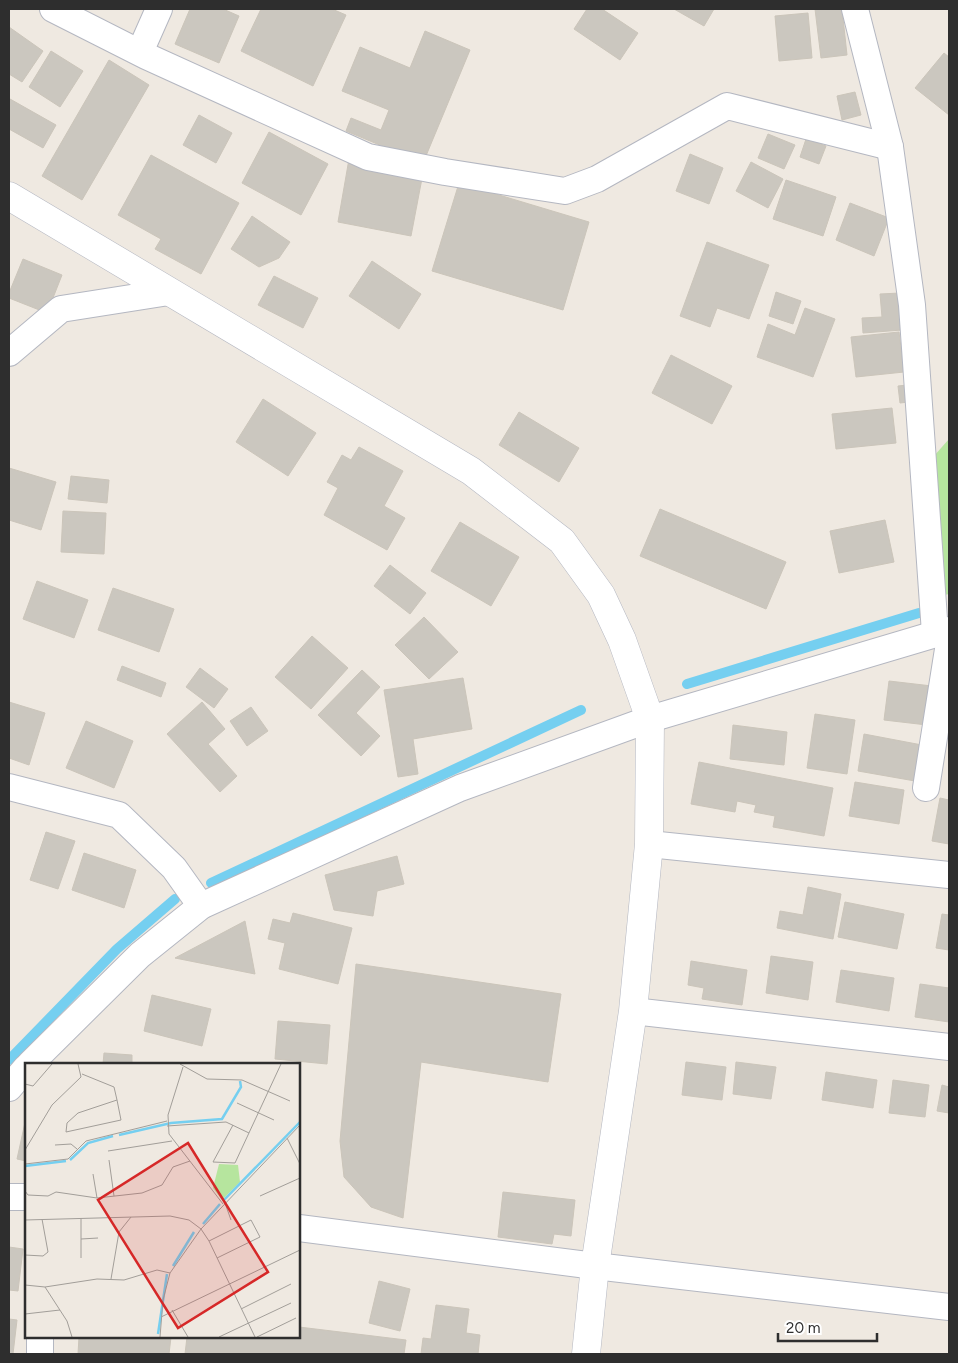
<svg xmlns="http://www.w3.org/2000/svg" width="958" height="1363" viewBox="0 0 958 1363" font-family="Figtree,sans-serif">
	<rect width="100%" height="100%" fill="#efe9e1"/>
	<!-- green -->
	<polygon fill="#b6e59e" points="949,439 949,594 945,595 934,456"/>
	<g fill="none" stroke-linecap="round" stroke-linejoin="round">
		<!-- stream -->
		<g stroke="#75cff0" stroke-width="10">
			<polyline points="687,684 919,613"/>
			<polyline points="211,883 581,710"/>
			<polyline points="9,1060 117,949 175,899"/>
		</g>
	</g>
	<!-- building -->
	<g fill="#cbc7bf" stroke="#cbc5ba">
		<polygon points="190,9 223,9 239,16 219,63 175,44"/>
		<polygon points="261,9 332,9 346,15 313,86 241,51"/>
		<polygon points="587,9 602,9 638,33 620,60 574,29"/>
		<polygon points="674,9 714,9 704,26"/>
		<polygon points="815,9 842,9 847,55 821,58"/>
		<polygon points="808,13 812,58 779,61 775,16"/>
		<polygon points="9,27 43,51 22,82 9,74"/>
		<polygon points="425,31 470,50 423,163 346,131 351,118 381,130 389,110 342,91 360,47 410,68"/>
		<polygon points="51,51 83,71 60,107 29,87"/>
		<polygon points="944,53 949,57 949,115 915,88"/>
		<polygon points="109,60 149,85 82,200 42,176"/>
		<polygon points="855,92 861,115 842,120 837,96"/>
		<polygon points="10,99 56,125 43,148 9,129 9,102"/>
		<polygon points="199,115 232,133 216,163 183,145"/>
		<polygon points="269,132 328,164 301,215 242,183"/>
		<polygon points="768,134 795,145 784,169 758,158"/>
		<polygon points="806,139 826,146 819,164 800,157"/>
		<polygon points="690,154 723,168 709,204 676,191"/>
		<polygon points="151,155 239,203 201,274 155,249 161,239 118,215"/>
		<polygon points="349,159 423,173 411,236 338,222"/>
		<polygon points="751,162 783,179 768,208 736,191"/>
		<polygon points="786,180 836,197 823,236 773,219"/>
		<polygon points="459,183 589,222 563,310 432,271"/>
		<polygon points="850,203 889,218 874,256 836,240"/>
		<polygon points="252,216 290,242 279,258 259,267 231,249"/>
		<polygon points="707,242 769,265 749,319 717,308 710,327 680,316"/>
		<polygon points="23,259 62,275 47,313 9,298 9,293"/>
		<polygon points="372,261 421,294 399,329 349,296"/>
		<polygon points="274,276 318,298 303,328 258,305"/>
		<polygon points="776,292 801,301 793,324 769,316"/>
		<polygon points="900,293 902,330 863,333 862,318 882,317 880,294"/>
		<polygon points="805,308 835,319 813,377 757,357 768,324 795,335"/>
		<polygon points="899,332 904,372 856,377 851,337"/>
		<polygon points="671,355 732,386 712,424 652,393"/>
		<polygon points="907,385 909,402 900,403 898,386"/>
		<polygon points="263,399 316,433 288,476 236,442"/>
		<polygon points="892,408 896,443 836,449 832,414"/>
		<polygon points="519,412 579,448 559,482 499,445"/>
		<polygon points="359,447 403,471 384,506 405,518 387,550 324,515 338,488 327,482 342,455 351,460"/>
		<polygon points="9,468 56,482 41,530 9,520"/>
		<polygon points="71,476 109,480 107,503 68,499"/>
		<polygon points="660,509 786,562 766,609 640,556"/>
		<polygon points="63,511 106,513 104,554 61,552"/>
		<polygon points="885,520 894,562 839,573 830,531"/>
		<polygon points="460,522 519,557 491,606 431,571"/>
		<polygon points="390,565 426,593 410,614 374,586"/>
		<polygon points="37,581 88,600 74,638 23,619"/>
		<polygon points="113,588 174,609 159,652 98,630"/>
		<polygon points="424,617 458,652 429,679 395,645"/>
		<polygon points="312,636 348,668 311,709 275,677"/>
		<polygon points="122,666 166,683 161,697 117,680"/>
		<polygon points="200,668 228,689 214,708 186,687"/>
		<polygon points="362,670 380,687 356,713 380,736 361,756 318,715"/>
		<polygon points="463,678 472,729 413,739 418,774 398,777 384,690"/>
		<polygon points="889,681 932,686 927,725 884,720"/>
		<polygon points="9,702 45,713 29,765 9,758"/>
		<polygon points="202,702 225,729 208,744 237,776 220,792 167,734"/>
		<polygon points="251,707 268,731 247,746 230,721"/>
		<polygon points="815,714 855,720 847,774 807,768"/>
		<polygon points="86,721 133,741 114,788 66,768"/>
		<polygon points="733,725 787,732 784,765 730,759"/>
		<polygon points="864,734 922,745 915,781 858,771"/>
		<polygon points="699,762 833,788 824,836 773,827 775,816 754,812 756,805 737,801 735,812 691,804"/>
		<polygon points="855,782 904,790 899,824 849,816"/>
		<polygon points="940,798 949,800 949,844 932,841"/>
		<polygon points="46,832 75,841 58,889 30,880"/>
		<polygon points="84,853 136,870 124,908 72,890"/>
		<polygon points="397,856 404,884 377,891 373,916 334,910 325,875"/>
		<polygon points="808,887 841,894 833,939 777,928 780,911 803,915"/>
		<polygon points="845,902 904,914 897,949 838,937"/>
		<polygon points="293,913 352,928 338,984 279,969 285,943 268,939 273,919 290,923"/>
		<polygon points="942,914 949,915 949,950 936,948"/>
		<polygon points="245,921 255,974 175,958"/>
		<polygon points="771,956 813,962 808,1000 766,993"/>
		<polygon points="691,961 747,970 742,1005 702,999 704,988 688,985"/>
		<polygon points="356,964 561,994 548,1082 421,1062 403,1218 371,1207 344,1177 340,1141"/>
		<polygon points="841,970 894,978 889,1011 836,1002"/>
		<polygon points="920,984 949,988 949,1022 915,1017"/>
		<polygon points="152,995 211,1009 202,1046 144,1031"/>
		<polygon points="278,1021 330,1025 327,1064 275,1059"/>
		<polygon points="104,1053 132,1055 132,1064 103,1064"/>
		<polygon points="686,1062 726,1067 722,1100 682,1095"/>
		<polygon points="736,1062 776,1067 771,1099 733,1094"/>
		<polygon points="826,1072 877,1080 873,1108 822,1100"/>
		<polygon points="893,1080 929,1085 925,1117 889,1113"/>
		<polygon points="942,1085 949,1087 949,1113 937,1111"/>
		<polygon points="26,1118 26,1161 17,1159"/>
		<polygon points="503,1192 575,1200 571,1236 554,1234 552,1244 498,1237"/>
		<polygon points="9,1247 23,1249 18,1291 9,1290"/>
		<polygon points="379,1281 410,1289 400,1331 369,1323"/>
		<polygon points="436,1305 469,1309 466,1333 480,1335 478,1354 421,1354 423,1338 431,1339"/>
		<polygon points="9,1319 17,1320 13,1354 9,1354"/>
		<polygon points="299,1327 406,1340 404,1354 185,1354 187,1337 299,1337"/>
		<polygon points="79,1337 171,1337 169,1354 78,1354"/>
	</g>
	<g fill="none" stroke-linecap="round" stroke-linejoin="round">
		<defs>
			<g id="street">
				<polyline points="53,9 146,56 368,157 445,172 565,191 597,179 727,106 890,147"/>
				<polyline points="855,9 890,147 912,305 935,633"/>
				<polyline points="140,52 159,9"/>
				<polyline points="9,353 61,309 169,292"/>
				<polyline points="9,787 119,815 174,868 201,906"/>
				<polyline points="926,788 949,643"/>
				<polyline points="649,844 949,875"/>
				<polyline points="633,1011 949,1047"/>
				<polyline points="30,1064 140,955 201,906 460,788 650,719 949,630"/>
				<polyline points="9,1088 26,1068"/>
				<polyline points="9,1197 26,1197"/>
				<polyline points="299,1228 595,1266 949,1307"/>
				<polyline points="40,1354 40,1337"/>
			</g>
			<polyline id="secondary" points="9,196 471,471 562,541 601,595 622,640 650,719 649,844 633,1011 595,1266 586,1354"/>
		</defs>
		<!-- street casing -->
		<use href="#street" stroke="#b4b7c1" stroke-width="28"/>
		<!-- secondary casing -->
		<use href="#secondary" stroke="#b4b7c1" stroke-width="29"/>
		<!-- street -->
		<use href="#street" stroke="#fff" stroke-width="26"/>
		<!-- secondary -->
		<use href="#secondary" stroke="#fff" stroke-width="28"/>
	</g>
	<!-- overview -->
	<g transform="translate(25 1063)">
		<rect width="275" height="275" fill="#efe9e1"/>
		<path d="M 194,101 L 213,102 L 215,119 L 197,137 L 188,125 Z" fill="#b6e59e"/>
		<path fill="none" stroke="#75cff0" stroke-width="2.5" d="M 94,72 L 146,60 L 197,56 L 216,24 L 215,18M 45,97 L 63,80 L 88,73M 0,103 L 41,98M 198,138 L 275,59M 178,161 L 195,141M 148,203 L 169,169M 133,271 L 142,211"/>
		<path fill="none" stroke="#a29e99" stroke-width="1" d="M 155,1 L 182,16 L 217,17 L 265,38M 158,4 L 143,52 L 144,71 L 198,141M 57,11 L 89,24 L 92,37 L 96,57 L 41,69 L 42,60 L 53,50 L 92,37M 0,21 L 8,23 L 27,1M 212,40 L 249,57M 208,62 L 188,99 L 210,100 L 256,1M 142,63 L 201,59 L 224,70M 262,75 L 275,101M 30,82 L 46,81 L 52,86M 0,87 L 27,42 L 56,14 L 53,1M 83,88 L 147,78M 84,97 L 89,133M 0,101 L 43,96 L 61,78 L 142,58M 68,111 L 72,135M 0,128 L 3,132 L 23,133 L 31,129 L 72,135 L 117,130 L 137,122 L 148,104 L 165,98M 235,133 L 275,115M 200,140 L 206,157M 56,155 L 56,195M 0,157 L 145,153 L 164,157 L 176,166 L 184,178 L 230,274M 56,176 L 73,175M 184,178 L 226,157 L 235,174 L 192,195M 0,192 L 18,193 L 23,189 L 17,156M 86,216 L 94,169 L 106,154M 0,222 L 20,224 L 42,258 L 47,274M 20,224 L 72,216 L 99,217 L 132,207 L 145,210M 216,246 L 266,221M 147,247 L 163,274M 0,251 L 35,247M 136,254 L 275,187M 135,274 L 138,237 L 145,210 L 176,166 L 275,62M 194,274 L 266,240M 232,274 L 271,255"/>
		<path fill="#d62828" fill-opacity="0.15" stroke="#d62828" stroke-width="2.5" d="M 163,80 L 243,209 L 153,265 L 73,137 Z"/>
		<rect width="275" height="275" fill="none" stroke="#2e2e2e" stroke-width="2.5"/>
	</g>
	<!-- border -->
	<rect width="958" height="1363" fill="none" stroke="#2e2e2e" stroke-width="20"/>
	<!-- scale -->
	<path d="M778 1333v8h99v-8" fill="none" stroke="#2e2e2e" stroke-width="2.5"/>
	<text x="786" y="1333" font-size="15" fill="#2e2e2e" stroke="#ffffff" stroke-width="4" paint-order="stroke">20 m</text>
</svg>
